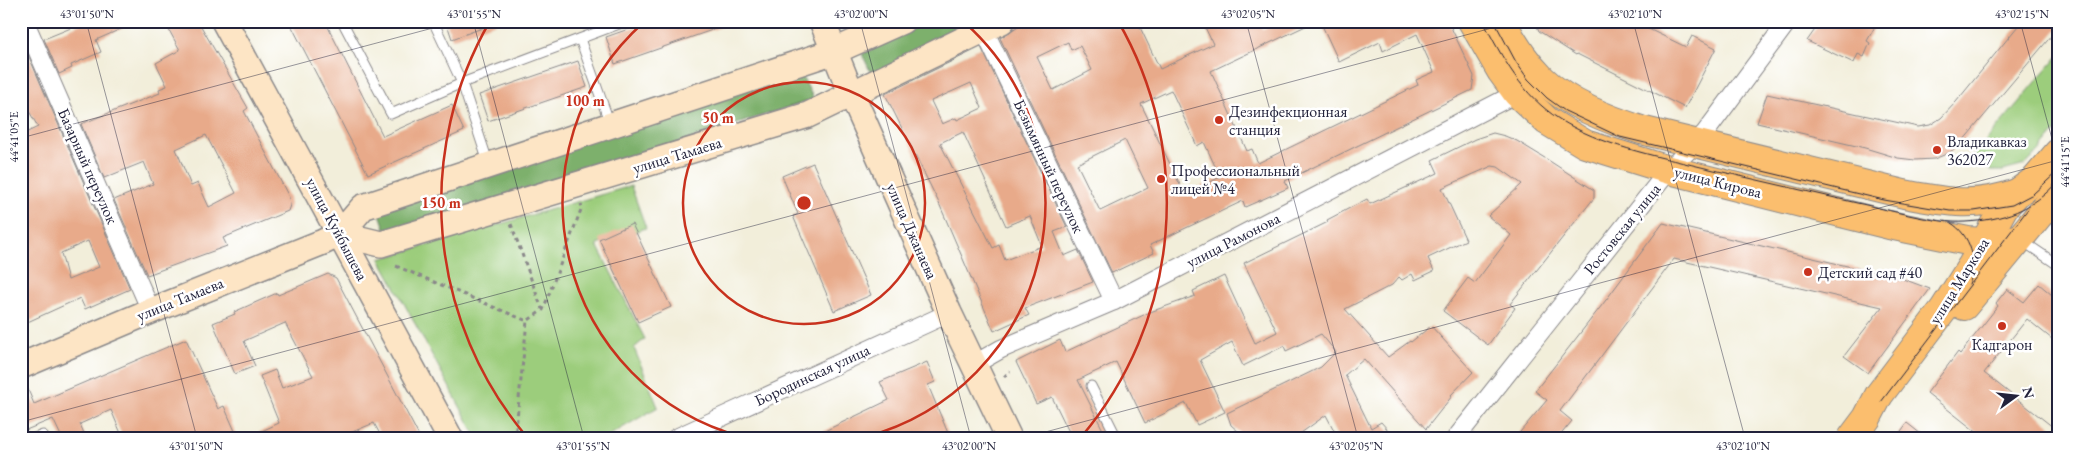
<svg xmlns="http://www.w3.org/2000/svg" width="2079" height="459" viewBox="0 0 2079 459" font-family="'EB Garamond',serif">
	<rect width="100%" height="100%" fill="#fff"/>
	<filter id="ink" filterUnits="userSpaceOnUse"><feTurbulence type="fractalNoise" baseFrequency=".02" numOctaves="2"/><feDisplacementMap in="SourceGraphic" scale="10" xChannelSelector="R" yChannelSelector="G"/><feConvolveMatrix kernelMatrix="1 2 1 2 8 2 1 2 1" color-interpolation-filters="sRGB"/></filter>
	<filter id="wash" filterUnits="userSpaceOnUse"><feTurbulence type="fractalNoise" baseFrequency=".0096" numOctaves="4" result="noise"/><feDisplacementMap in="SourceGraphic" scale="20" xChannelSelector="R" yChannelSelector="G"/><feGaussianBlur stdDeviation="1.12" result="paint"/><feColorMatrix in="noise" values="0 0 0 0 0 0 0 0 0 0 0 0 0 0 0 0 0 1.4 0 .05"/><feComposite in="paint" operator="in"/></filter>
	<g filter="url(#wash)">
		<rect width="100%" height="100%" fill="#f2eeda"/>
		<!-- green -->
		<g fill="#9ccd7c" stroke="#5f785c">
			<polygon points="2058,56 2058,129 2038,153 2025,165 2003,171 1991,171 1973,156"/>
			<polygon points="631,186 646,228 597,245 645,339 634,348 658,407 605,438 477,438 380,259"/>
		</g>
		<!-- forest -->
		<g fill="#7db06c" stroke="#506954">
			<polygon points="930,21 982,21 872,75 862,54"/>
			<polygon points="800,72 814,99 388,237 378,208"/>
		</g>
		<g id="blocks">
			<!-- building -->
			<g fill="#e8aa8a" fill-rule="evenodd">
				<polygon points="88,21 90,25 100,21 139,21 96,40 101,52 71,65 72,68 59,74 44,39"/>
				<path d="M 164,21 L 198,21 L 248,108 L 244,111 L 289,197 L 290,205 L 288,211 L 223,238 L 227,246 L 147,275 L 114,200 L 153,184 L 144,162 L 104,178 L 81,124 L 160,93 L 159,89 L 167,86 L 156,63 L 180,50 ZM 206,135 L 236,193 L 209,207 L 198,183 L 191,186 L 176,149 Z"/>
				<polygon points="289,21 325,21 383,136 452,105 464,131 368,174"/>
				<polygon points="446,21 496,21 496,23 452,39"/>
				<polygon points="651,21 731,21 732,23 615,64 606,37"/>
				<path d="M 1026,21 L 1122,21 L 1124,26 L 1137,21 L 1160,69 L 1213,44 L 1202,21 L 1259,21 L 1263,30 L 1281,21 L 1316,21 L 1211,71 L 1247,151 L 1252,149 L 1258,163 L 1418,85 L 1416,80 L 1434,72 L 1417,34 L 1383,51 L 1380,42 L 1339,62 L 1320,21 L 1448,21 L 1474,76 L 1472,90 L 1285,181 L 1288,188 L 1245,207 L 1243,201 L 1150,245 L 1154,253 L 1112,273 L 1000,38 ZM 1068,42 L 1071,50 L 1080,46 L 1092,70 L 1053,90 L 1037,57 ZM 1171,90 L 1197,146 L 1204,142 L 1220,177 L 1185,195 L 1141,104 ZM 1125,140 L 1148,188 L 1100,211 L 1077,164 Z"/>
				<polygon points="1535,21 1632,21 1686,47 1692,36 1716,48 1685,108 1577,54 1576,55 1539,31"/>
				<polygon points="1821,21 1878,21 1867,41 1870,43 1864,57 1858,54 1854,63 1807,41"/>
				<polygon points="2022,21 2058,21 2058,28 1962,142 1949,153 1934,159 1915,160 1898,158 1865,148 1757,123 1767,94 1918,127 1930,125 1941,118 1956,102"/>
				<path d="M 981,47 L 1067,227 L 1054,232 L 1064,256 L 1078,250 L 1093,282 L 1025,308 L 1029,315 L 994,331 L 938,201 L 885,94 ZM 971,83 L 982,108 L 957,120 L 956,118 L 942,124 L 931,101 ZM 963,132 L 1006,226 L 1030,216 L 1042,246 L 1005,260 L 999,245 L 993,248 L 940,143 Z"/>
				<path d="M 26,50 L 130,289 L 85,309 L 80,298 L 21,325 L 21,135 L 38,127 L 21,97 L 21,52 ZM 88,241 L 99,267 L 68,280 L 61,253 Z"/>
				<polygon points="578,61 587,87 488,121 479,95"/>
				<polygon points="1493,133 1505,136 1517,141 1548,160 1594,190 1594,198 1510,304 1515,308 1488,345 1443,311 1468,278 1475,283 1511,235 1488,216 1522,184 1498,167 1492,166 1442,188 1466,240 1428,258 1434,271 1415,280 1412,274 1402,280 1399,277 1392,285 1345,309 1388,357 1410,341 1411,342 1431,326 1473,372 1451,395 1452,396 1426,429 1364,359 1345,375 1371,428 1381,422 1395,438 1338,438 1326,415 1294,438 1246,438 1231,425 1227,413 1321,367 1336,352 1321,334 1286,351 1284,346 1243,366 1232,342 1200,360 1225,412 1197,425 1186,403 1145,423 1116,362 1078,380 1107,438 1072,438 1052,397 1036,404 1016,362 1060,340 1065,352 1150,312 1195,296 1193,291 1224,276 1255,343 1277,332 1244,263 1328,222 1327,220 1367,199 1370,204 1438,173 1432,160 1475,139"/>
				<polygon points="813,163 871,295 834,311 793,216 798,214 782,176"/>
				<polygon points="1663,223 1903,279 1930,289 1868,373 1844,356 1882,307 1674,259 1560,411 1572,421 1558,438 1515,438 1547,400 1535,391 1606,300"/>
				<polygon points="632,224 671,307 638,322 599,239"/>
				<polygon points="328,274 336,278 420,438 382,438 374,423 338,438 247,438 279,423 260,376 275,370 282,388 313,376 285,323 244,341 255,366 235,374 213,323 235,314 234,312 277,293 278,295"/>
				<polygon points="2039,284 2058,300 2058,332 2052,339 2027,319 1984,373 2058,431 2058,438 1984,438 1927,393 1958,352 1960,354 1998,306 1996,303 2007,289 2024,302"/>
				<polygon points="186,339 218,409 224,406 238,438 123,438 111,410 80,424 86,438 62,438 53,419 21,432 21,380 24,380 34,404"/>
				<polygon points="927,362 935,382 928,385 950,438 810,438 889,400 880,382"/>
				<polygon points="1907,423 1926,438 1896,438"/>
			</g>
		</g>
	</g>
	<g filter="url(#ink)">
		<use href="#blocks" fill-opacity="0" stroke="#8a888a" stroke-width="1"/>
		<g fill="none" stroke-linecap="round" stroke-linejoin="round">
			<defs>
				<g id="lane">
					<polyline points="342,21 391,114 462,83 627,21"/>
					<polyline points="433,21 462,83 489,165"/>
					<polyline points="580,39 610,124"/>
					<polyline points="2021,240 2058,265"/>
					<polyline points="1091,386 1117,438"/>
					<polyline points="35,438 43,435"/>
				</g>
				<g id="street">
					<polyline points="25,22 151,311"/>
					<polyline points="984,30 1114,301"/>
					<polyline points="973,365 1001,349 1114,301 1517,93"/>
					<polyline points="676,438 949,313"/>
					<polyline points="1456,438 1669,170 1705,133 1788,21"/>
				</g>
				<g id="secondary">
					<polyline points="224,21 450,438"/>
					<polyline points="822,21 852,95 949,313 1009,438"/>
					<polyline points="340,234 381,244 808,115 1002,21"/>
					<polyline points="21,366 151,311 323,242 340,234 363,207 835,51 902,21"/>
				</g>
				<g id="primary">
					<polyline points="1472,21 1501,71 1517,93 1547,121 1585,144 1669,170 1889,225 1968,241 2002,243 2019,238"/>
					<path d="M 1502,21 C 1512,42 1525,62 1542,79 C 1568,104 1607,119 1641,130 L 1904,194 C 1946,202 1975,208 2017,193"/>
					<polyline points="1964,306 2058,192"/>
					<polyline points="1852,438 1867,418 1879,395 1944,309 1972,265 2004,207 2017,193 2035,180 2058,153"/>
				</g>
			</defs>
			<!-- lane casing -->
			<use href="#lane" stroke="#8a888a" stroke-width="11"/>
			<!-- street casing -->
			<use href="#street" stroke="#8a888a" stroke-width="20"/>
			<!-- secondary casing -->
			<use href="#secondary" stroke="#8a888a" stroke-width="28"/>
			<!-- primary casing -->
			<use href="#primary" stroke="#8a888a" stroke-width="30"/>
			<!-- path -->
			<g stroke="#8a888a" stroke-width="3" stroke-dasharray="4 4" stroke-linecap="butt">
				<polyline points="511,224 542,309"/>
				<polyline points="396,266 527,321"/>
				<polyline points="1004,377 1010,371"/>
				<polyline points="515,438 527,321 543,310 582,207 581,204"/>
			</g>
			<!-- lane -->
			<use href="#lane" stroke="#fff" stroke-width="9"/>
			<!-- street -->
			<use href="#street" stroke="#fff" stroke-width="18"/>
			<!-- secondary -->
			<use href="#secondary" stroke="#fde5c5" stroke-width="25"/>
			<!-- primary -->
			<use href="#primary" stroke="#fbbe6e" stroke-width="28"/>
			<!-- tram -->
			<g stroke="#22223b" stroke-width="1">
				<path d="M 1483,21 C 1503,59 1522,95 1559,119 C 1602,146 1652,155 1701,167 C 1753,179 1805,191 1857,203 C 1887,209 1935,224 1965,222 C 2003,220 2033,210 2058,181"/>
				<polyline points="1494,21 1516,62 1528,79 1547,98 1565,111 1620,137 1884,200 1950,211 1974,211 2012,205 2033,194 2058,171"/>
				<path d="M 1951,223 C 1970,234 1979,262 1969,284"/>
				<polyline points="1881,402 2028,209"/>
			</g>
		</g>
	</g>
	<!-- ticks -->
	<path fill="none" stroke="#22223b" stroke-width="1" stroke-opacity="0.45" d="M 86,21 L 197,438M 473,21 L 584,438M 860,21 L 971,438M 1246,21 L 1358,438M 1633,21 L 1745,438M 2020,21 L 2058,161M 21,138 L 459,21M 21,422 L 1518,21M 1023,438 L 2058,160"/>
	<!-- distance rings -->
	<g fill="none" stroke="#c8321e" stroke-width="2.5">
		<circle cx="804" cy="203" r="121"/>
		<path d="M743 437A242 242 0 0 1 644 22M964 22A242 242 0 0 1 865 437"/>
		<path d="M526 436A363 363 0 0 1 490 21M1118 21A363 363 0 0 1 1082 436"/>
	</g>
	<!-- markers -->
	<g fill="#c8321e" stroke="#fff" stroke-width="2">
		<circle cx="1219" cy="120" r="5"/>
		<circle cx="1937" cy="150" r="5"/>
		<circle cx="1161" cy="179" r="5"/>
		<circle cx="1808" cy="272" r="5"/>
		<circle cx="2002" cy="326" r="5"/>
	</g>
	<g text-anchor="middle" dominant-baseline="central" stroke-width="5" stroke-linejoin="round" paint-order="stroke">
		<!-- poi labels -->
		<g font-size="16" fill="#22223b" stroke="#fff" text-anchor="start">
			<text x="1229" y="111">Дезинфекционная<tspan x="1229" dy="18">станция</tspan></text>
			<text x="1947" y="141">Владикавказ<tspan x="1947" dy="18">362027</tspan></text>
			<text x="1171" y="170">Профессиональный<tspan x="1171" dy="18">лицей №4</tspan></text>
			<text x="1818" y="272">Детский сад #40</text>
			<text x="2002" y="344" text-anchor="middle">Кадгарон</text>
		</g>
		<!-- street labels -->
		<g font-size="16" fill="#22223b" stroke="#fff">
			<text transform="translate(677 155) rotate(-17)">улица Тамаева</text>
			<text transform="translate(88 166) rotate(66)">Базарный переулок</text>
			<text transform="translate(1049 166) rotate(65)">Безымянный переулок</text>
			<text transform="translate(1718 182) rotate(14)">улица Кирова</text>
			<text transform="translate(337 229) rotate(62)">улица Куйбышева</text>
			<text transform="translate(1622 229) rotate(-51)">Ростовская улица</text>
			<text transform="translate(912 231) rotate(66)">улица Джанаева</text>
			<text transform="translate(1233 240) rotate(-27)">улица Рамонова</text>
			<text transform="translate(1959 281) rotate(-58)">улица Маркова</text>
			<text transform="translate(180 299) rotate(-22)">улица Тамаева</text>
			<text transform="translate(812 375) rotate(-25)">Бородинская улица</text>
		</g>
	</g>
	<circle cx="804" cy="203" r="8" fill="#c8321e" stroke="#fff" stroke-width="2.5"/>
	<g font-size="15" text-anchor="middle" font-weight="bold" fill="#c8321e" stroke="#fff" stroke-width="5" stroke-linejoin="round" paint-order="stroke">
		<text x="585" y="106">100 m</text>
		<text x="718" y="123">50 m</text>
		<text x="441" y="208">150 m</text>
	</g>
	<!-- margin -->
	<rect width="2079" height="459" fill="none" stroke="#fff" stroke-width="55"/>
	<!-- north arrow -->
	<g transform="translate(2016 396) rotate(75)" stroke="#ffffff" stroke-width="4" paint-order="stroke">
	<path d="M0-4L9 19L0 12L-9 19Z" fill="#22223b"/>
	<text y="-8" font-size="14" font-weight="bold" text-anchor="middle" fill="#22223b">N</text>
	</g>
	<rect x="28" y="28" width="2024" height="404" fill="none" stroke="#22223b" stroke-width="2"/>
	<g font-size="12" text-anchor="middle" fill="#22223b">
		<text x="87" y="18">43°01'50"N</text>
		<text x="474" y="18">43°01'55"N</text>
		<text x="861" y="18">43°02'00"N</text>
		<text x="1248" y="18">43°02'05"N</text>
		<text x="1635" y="18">43°02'10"N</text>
		<text x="2022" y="18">43°02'15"N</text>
		<text transform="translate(14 137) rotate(-90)" y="4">44°41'05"E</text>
		<text transform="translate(2065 162) rotate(-90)" y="4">44°41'15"E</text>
		<text x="196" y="450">43°01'50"N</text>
		<text x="583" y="450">43°01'55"N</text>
		<text x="969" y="450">43°02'00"N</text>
		<text x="1356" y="450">43°02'05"N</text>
		<text x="1743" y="450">43°02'10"N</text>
	</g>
</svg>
